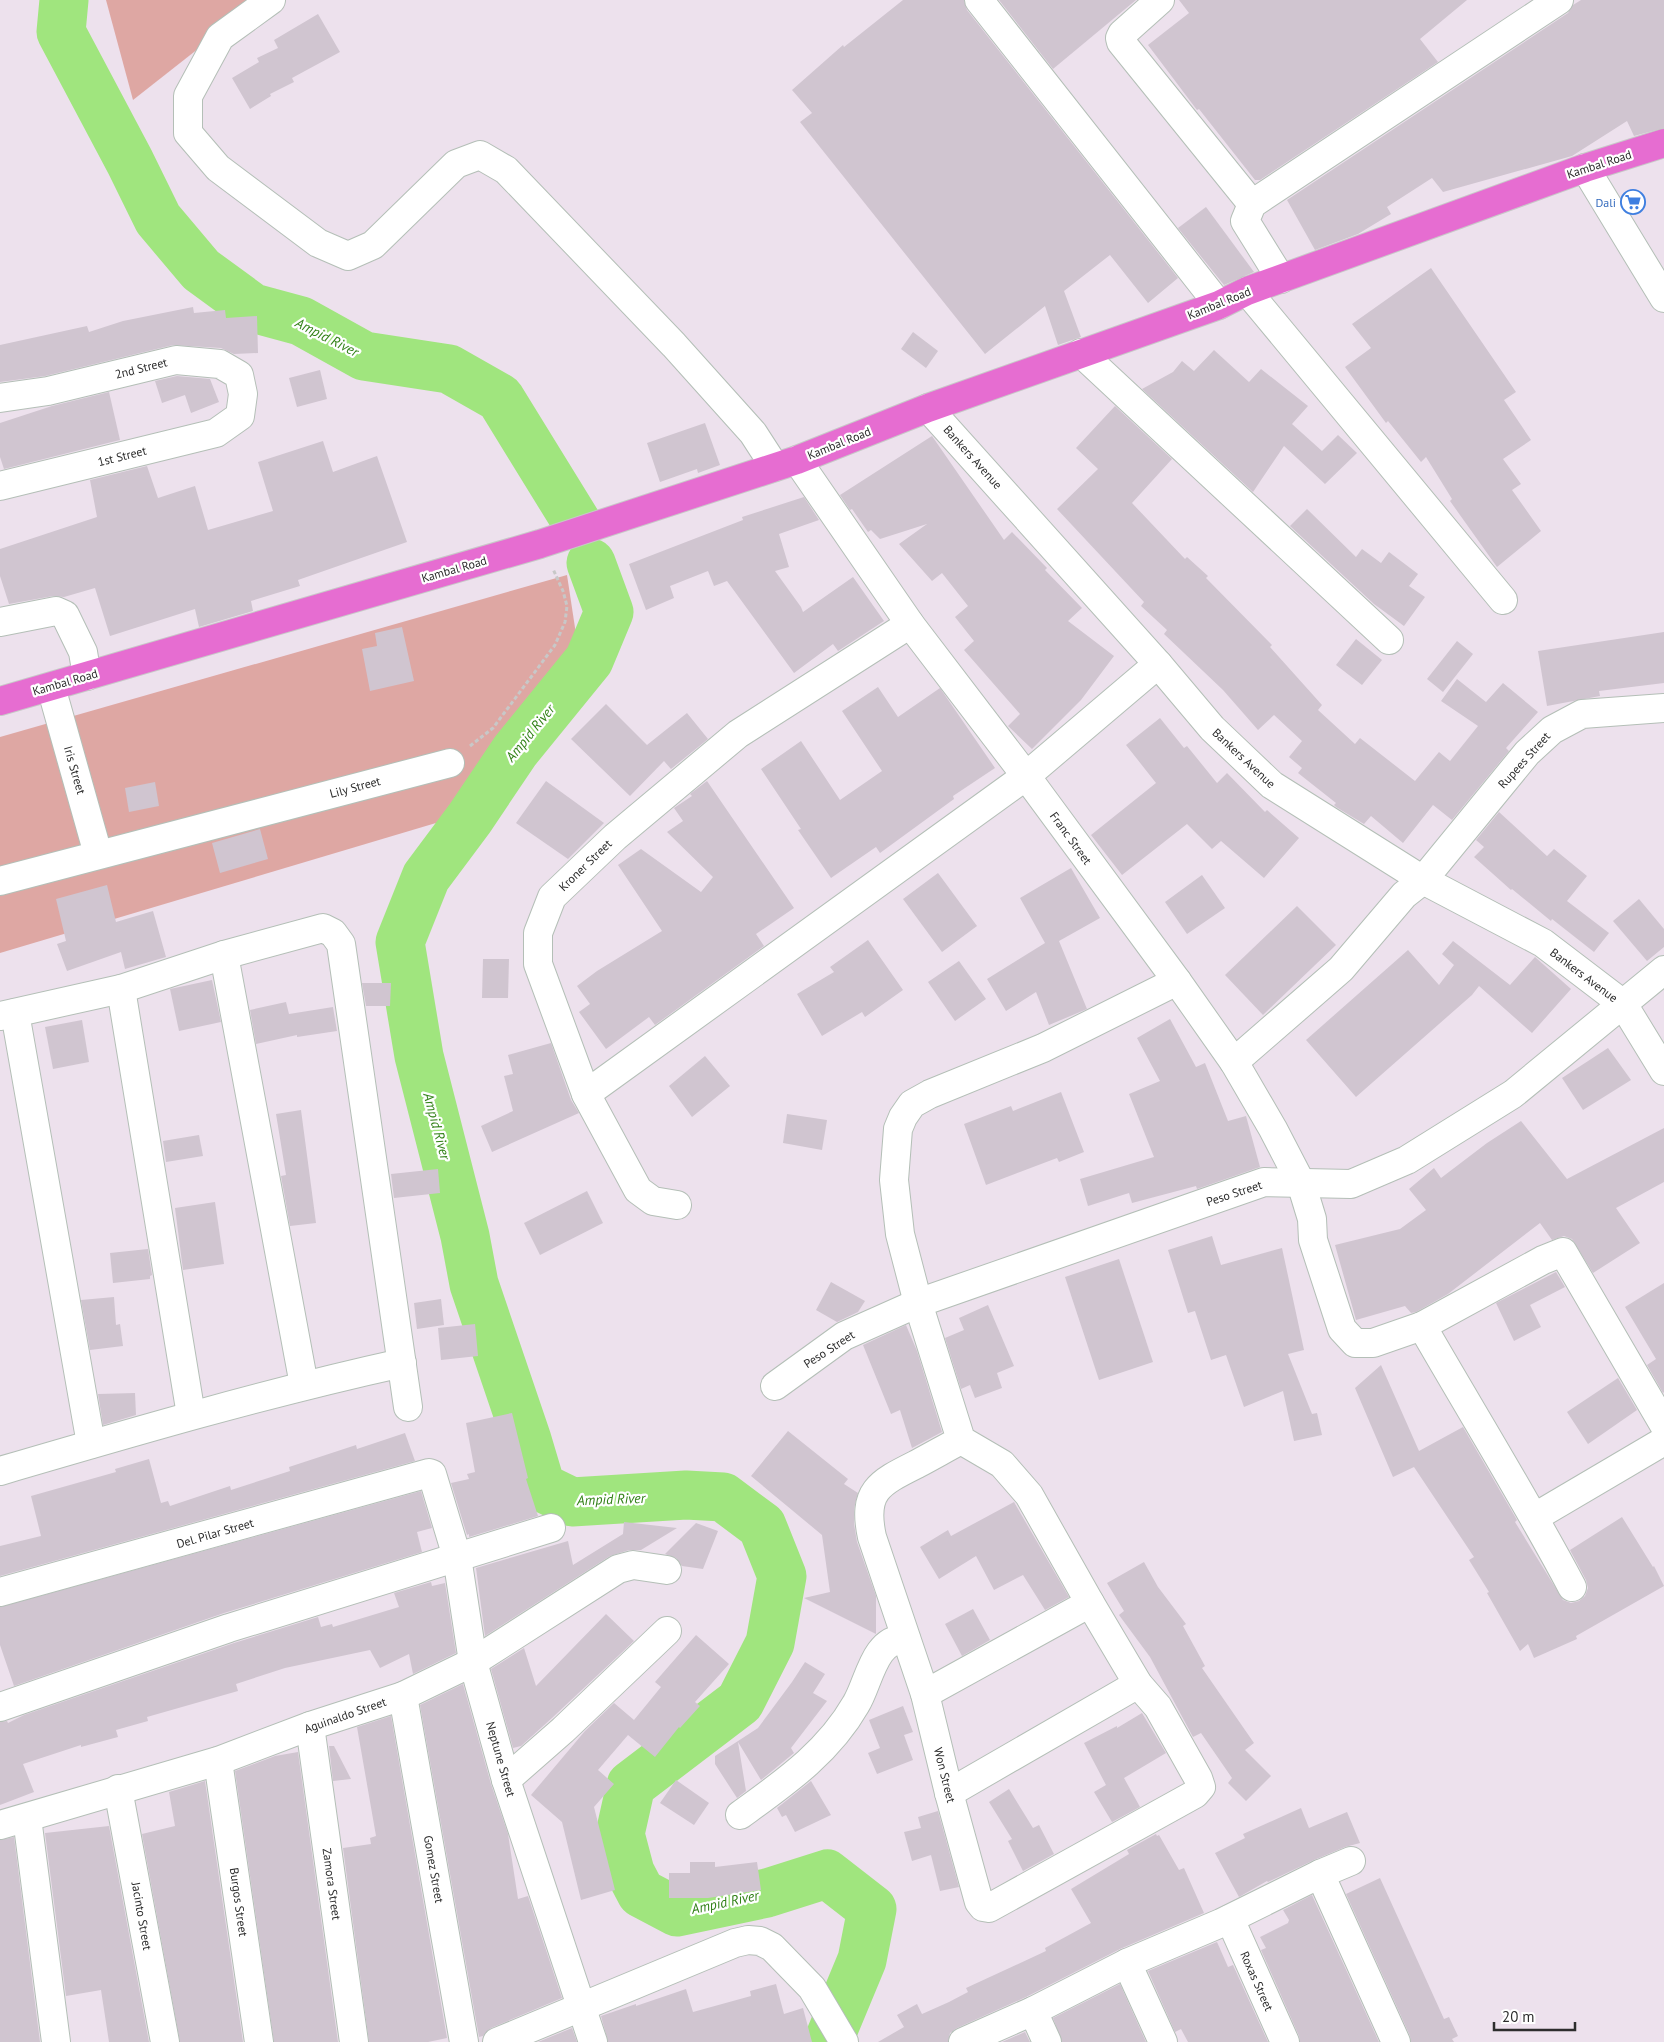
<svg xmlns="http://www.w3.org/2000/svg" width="1664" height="2042" viewBox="0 0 1664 2042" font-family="'PT Sans',sans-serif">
	<rect width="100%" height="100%" fill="#ede1ed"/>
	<!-- green -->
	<g fill="#dea7a3">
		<polygon points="106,0 260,0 133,100"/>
		<polygon points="567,575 579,654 446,820 0,953 0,737"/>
	</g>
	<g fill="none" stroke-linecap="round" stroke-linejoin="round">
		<!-- river -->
		<g stroke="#a0e57e" stroke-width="49">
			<polyline points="64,0 61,32 130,162 158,219 201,270 253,308 301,321 364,356 449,369 500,398 577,523"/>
			<polyline points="591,563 609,612 589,660 515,751 470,818 426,877 400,942 419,1056 465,1236 474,1284 527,1440 541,1487 572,1502 686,1495 723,1497 762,1526 782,1576 770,1643 740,1702 631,1785 620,1834 630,1872 641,1893 677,1912 767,1893 827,1874 872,1909 862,1960 828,2042"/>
		</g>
	</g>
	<!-- building -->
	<g fill="#d0c5d0">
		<polygon points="903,0 964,0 967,10 1178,278 1148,303 1110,255 1064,291 1081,337 1058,345 1045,306 985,354 800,122 812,113 792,90 843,45 844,47"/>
		<polygon points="999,0 1136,0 1053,69"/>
		<polygon points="1179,0 1467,0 1420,39 1438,62 1260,180 1255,180 1199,109 1197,110 1148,45 1189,13"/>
		<polygon points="1581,0 1664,0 1664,128 1634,136 1627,121 1572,156 1443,192 1432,178 1387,207 1391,214 1358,234 1315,250 1287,200 1568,13 1573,5"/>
		<polygon points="318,14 340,52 292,78 294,82 270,94 271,96 250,109 232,78 259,62 257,58 278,48 274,40"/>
		<polygon points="1206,207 1254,272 1224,285 1178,228"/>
		<polygon points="1431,268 1516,392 1504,400 1531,440 1503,459 1521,484 1512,490 1541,531 1497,567 1450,501 1452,499 1426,457 1421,462 1388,421 1386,423 1345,367 1371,348 1352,324"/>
		<polygon points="193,307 194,313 225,310 226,318 257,316 258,353 234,354 221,348 173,345 45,376 0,382 0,345 87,326 89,332 123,321"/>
		<polygon points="913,332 938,351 926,368 901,349"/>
		<polygon points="1214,350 1249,382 1261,369 1308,406 1292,424 1322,451 1338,435 1357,453 1325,484 1284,446 1253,492 1142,389 1173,372 1182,361 1194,371"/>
		<polygon points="320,370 327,399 297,407 289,378"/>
		<polygon points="177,376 210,379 219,402 191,413 185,395 162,403 155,381"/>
		<polygon points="109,392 120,440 4,469 0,457 0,423 52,406"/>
		<polygon points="1115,406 1172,459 1132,503 1185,559 1187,557 1208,576 1206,578 1272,645 1270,647 1322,705 1318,710 1355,744 1360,738 1415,781 1439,752 1450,761 1478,726 1441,701 1457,679 1486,702 1503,683 1538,712 1506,748 1509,751 1452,820 1433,805 1403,843 1371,816 1364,824 1336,807 1334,805 1336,803 1298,773 1302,768 1289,757 1302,741 1274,715 1258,730 1223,690 1164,634 1167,630 1141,606 1144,602 1057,509 1098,469 1076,448"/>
		<polygon points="705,423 720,465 698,473 697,469 660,482 647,443"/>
		<polygon points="932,436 1004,540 1012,532 1047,568 1045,570 1082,608 1068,621 1114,656 1081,700 1032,749 1008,726 1020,714 964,650 974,641 955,617 968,606 942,573 932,581 899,544 927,524 880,539 871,530 868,532 852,509 850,510 840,495"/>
		<polygon points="323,441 333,472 377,456 407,542 298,580 300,586 251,601 253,611 199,627 195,609 110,636 95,588 64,597 53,596 9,604 0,576 0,549 97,517 90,480 147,466 158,498 195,486 208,530 273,511 258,462"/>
		<polygon points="804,497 819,520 779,534 789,567 775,571 801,607 803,612 853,577 884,621 838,651 833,644 794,673 727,581 714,586 708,571 670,586 674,598 646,610 629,564 743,520 742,517"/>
		<polygon points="1307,509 1356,557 1362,549 1381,563 1389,552 1418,574 1409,586 1425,597 1404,626 1374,604 1290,526"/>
		<polygon points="402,627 414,681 370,691 362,649 377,646 375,633"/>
		<polygon points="1664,632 1664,683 1599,691 1600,696 1547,706 1538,651"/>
		<polygon points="1356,639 1382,660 1362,685 1336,665"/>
		<polygon points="1457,641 1473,654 1443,692 1427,679"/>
		<polygon points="878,687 898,717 940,688 995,768 953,796 954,799 880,853 876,847 831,878 798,830 801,829 761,769 801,741 840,800 882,771 842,711"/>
		<polygon points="606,704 647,745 687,713 708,739 671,769 664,761 630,796 571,739"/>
		<polygon points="1160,718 1184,748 1187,746 1217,783 1227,773 1265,812 1267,810 1299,838 1264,878 1221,841 1212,849 1187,824 1122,875 1091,835 1156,783 1126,745"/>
		<polygon points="546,781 604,823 568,859 516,823"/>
		<polygon points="707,781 794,908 756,934 764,946 655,1025 649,1017 606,1049 579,1012 590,1004 577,986 597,971 662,931 618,865 641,849 701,892 713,877 667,832 683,821 674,808 692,796 690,794"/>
		<polygon points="155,782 159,806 129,812 125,788"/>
		<polygon points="1499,812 1547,856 1554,849 1587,876 1567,901 1609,933 1594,952 1552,919 1551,921 1512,889 1511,890 1474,857 1484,847 1476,840"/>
		<polygon points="260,829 268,859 220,873 212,843"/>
		<polygon points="1071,868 1100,918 1059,941 1087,1009 1049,1025 1036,992 1006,1011 987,979 1045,943 1020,898"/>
		<polygon points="938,873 977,926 942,952 903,899"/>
		<polygon points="1202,875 1225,908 1187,934 1165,902"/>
		<polygon points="107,885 116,922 153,911 166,957 125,969 121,952 67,971 57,944 66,941 56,899"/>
		<polygon points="1639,899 1664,929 1664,947 1647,961 1613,921"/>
		<polygon points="1297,906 1336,945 1263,1015 1225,975"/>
		<polygon points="868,940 903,990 865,1017 862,1012 822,1036 797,994 834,972 830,967"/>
		<polygon points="1453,941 1510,985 1535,957 1571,989 1532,1033 1479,986 1472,995 1356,1097 1306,1040 1408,950 1439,985 1454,965 1442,954"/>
		<polygon points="483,959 509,959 508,998 482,998"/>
		<polygon points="959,961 986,999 955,1021 928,982"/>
		<polygon points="212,980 221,1022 179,1031 170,989"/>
		<polygon points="362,983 391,983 390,1006 366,1006"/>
		<polygon points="286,1002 289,1014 333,1007 337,1031 297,1037 297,1035 256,1044 250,1010"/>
		<polygon points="1170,1019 1196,1067 1205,1063 1228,1121 1246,1116 1260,1167 1197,1189 1196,1186 1132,1203 1129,1193 1088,1206 1080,1179 1154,1157 1129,1094 1160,1081 1137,1038"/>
		<polygon points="82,1020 89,1062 53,1069 45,1027"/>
		<polygon points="551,1043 571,1100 579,1113 492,1152 481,1126 513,1111 504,1076 513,1074 508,1055"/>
		<polygon points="1608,1048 1631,1080 1583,1110 1562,1078"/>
		<polygon points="705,1056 730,1086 692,1117 669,1086"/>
		<polygon points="1061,1092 1084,1152 1059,1162 1057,1158 986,1185 964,1124 1011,1106 1013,1111"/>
		<polygon points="301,1110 316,1223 290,1226 281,1176 286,1175 276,1114"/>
		<polygon points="787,1114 827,1120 822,1150 783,1143"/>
		<polygon points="1521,1121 1567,1179 1664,1128 1664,1182 1616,1208 1640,1243 1593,1273 1572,1239 1564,1236 1552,1240 1540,1223 1448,1294 1416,1312 1411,1313 1405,1306 1356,1320 1335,1245 1400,1229 1426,1210 1409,1189 1434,1168 1441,1178 1487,1143"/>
		<polygon points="199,1135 203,1156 166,1162 163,1141"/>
		<polygon points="438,1169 440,1193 394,1198 391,1174"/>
		<polygon points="587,1191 603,1223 540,1255 524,1223"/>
		<polygon points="215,1202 224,1264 183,1270 175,1208"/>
		<polygon points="1212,1236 1221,1265 1282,1248 1304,1350 1288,1354 1312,1414 1317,1413 1322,1435 1294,1441 1283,1391 1244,1407 1226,1355 1211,1360 1195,1311 1188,1313 1168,1250"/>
		<polygon points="148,1249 152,1275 150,1276 150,1279 113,1283 110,1253"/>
		<polygon points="1119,1259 1153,1362 1099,1380 1065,1277"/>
		<polygon points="1556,1272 1565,1287 1530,1305 1541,1327 1514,1341 1496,1303"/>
		<polygon points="831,1282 865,1301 858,1312 837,1322 816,1310"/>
		<polygon points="1664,1283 1664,1392 1663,1393 1647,1365 1656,1359 1625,1307"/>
		<polygon points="114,1297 116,1325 120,1324 123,1346 90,1350 81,1300"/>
		<polygon points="441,1299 444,1325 417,1329 414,1303"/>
		<polygon points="988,1305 1014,1366 997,1373 1002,1388 975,1398 970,1385 961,1389 945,1338 964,1330 959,1318"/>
		<polygon points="475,1324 478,1356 441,1360 438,1328"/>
		<polygon points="906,1325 917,1351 942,1432 912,1448 900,1410 891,1414 863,1345"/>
		<polygon points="1381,1365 1419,1451 1463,1427 1517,1520 1515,1522 1563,1600 1571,1603 1579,1601 1585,1596 1588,1588 1586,1580 1570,1550 1622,1517 1653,1567 1654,1566 1664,1586 1576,1636 1577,1639 1534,1658 1528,1644 1520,1651 1487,1593 1489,1592 1469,1560 1474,1557 1414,1467 1393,1477 1355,1388"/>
		<polygon points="1618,1378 1637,1410 1588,1444 1567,1412"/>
		<polygon points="135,1393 136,1415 103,1425 98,1394"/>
		<polygon points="512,1413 528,1478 526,1479 538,1516 469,1537 469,1534 467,1535 451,1483 469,1479 467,1474 475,1472 466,1423"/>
		<polygon points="788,1431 848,1479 844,1484 858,1493 854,1509 854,1524 857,1542 876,1596 876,1634 804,1598 830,1592 822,1535 751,1476"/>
		<polygon points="405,1433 415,1461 0,1576 0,1546 41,1536 31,1496 116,1472 115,1469 149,1459 161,1503 168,1501 170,1506 230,1486 231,1490 290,1471 289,1467 356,1445 357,1449"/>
		<polygon points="421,1491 432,1528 417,1532 422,1552 224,1613 14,1686 0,1645 0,1607"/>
		<polygon points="1014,1502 1069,1597 1045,1610 1023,1575 994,1590 976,1556 939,1579 920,1547 948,1530 951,1536"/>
		<polygon points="624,1522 677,1528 641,1550 629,1550 610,1556 485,1636 476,1568 568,1541 573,1565 623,1534"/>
		<polygon points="696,1523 718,1531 703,1569 682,1566 676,1558 665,1554"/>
		<polygon points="1144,1562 1158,1587 1186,1624 1183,1626 1205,1666 1202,1668 1254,1743 1245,1750 1271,1776 1246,1801 1228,1783 1232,1778 1201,1733 1193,1737 1150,1657 1119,1615 1124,1611 1107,1583"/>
		<polygon points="431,1582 432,1586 445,1583 456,1653 413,1674 409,1654 380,1668 370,1650 285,1668 236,1684 238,1691 147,1717 148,1721 116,1730 118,1737 81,1747 81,1745 23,1764 34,1792 0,1805 0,1722 7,1721 8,1723 24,1715 234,1643 318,1617 321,1627 332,1624 333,1627 399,1607 394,1593"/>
		<polygon points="973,1609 990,1640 962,1656 945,1624"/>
		<polygon points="606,1614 634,1641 552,1718 521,1746 513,1748 491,1669 524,1648 536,1686"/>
		<polygon points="696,1635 729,1664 695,1702 700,1706 680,1728 679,1727 655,1757 628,1735 598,1770 614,1784 594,1807 615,1890 581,1900 562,1822 531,1795 585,1731 614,1703 634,1720 661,1687 655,1682"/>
		<polygon points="805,1662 825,1674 813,1693 827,1701 791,1748 794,1753 761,1780 738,1742 746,1791 737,1798 715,1764 715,1756 758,1728 792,1682"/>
		<polygon points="463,1684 491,1784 508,1834 518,1899 528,1896 562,1998 491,2028 483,2036 479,2037 420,1705"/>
		<polygon points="903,1706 913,1732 904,1735 913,1760 877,1774 868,1753 880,1748 869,1720"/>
		<polygon points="1142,1713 1166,1753 1124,1778 1140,1807 1112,1822 1094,1792 1106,1785 1084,1743 1117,1726 1117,1728"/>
		<polygon points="391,1716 447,2038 428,2042 369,2042 343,1848 371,1844 370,1838 376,1836 357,1727"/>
		<polygon points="329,1746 334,1746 351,1779 333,1781"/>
		<polygon points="298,1752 338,2042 274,2042 235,1771 275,1756"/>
		<polygon points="676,1780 709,1803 694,1825 660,1803"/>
		<polygon points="205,1781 243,2042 180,2042 142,1834 175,1826 169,1792"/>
		<polygon points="811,1781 831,1815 795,1832 786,1815 782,1817 777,1808"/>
		<polygon points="1009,1789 1033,1828 1039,1825 1054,1854 1023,1871 1008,1841 1012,1839 989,1802"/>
		<polygon points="1301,1808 1309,1828 1347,1812 1360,1843 1345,1847 1314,1860 1268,1882 1267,1881 1239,1897 1215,1853 1245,1838 1243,1834"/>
		<polygon points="938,1811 959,1887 940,1891 931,1855 912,1861 904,1832 921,1828 918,1817"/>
		<polygon points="109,1826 149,2042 109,2042 101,1990 66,1996 45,1833"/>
		<polygon points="1156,1834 1157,1836 1159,1835 1179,1870 1184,1868 1204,1913 1120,1949 1026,1997 957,2028 950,2033 948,2042 878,2042 904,2027 897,2015 917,2004 922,2014 949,2002 968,1992 966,1988 1046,1951 1045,1948 1091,1923 1071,1889 1129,1854 1127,1850"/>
		<polygon points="14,1837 40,2042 0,2042 0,1840"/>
		<polygon points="690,1862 715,1862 715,1867 757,1862 761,1890 708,1898 669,1898 669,1873 690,1873"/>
		<polygon points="1380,1878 1444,2019 1449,2017 1458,2036 1452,2039 1454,2042 1411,2042 1410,2036 1346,1894"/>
		<polygon points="1312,1895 1379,2042 1300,2042 1299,2036 1261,1950 1266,1948 1260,1937 1288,1923 1289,1920 1283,1910"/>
		<polygon points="1217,1942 1228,1967 1233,1965 1268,2042 1188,2042 1181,2029 1175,2032 1148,1971"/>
		<polygon points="776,1984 784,2014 803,2008 812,2042 608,2042 601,2016 636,2004 636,2006 686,1989 693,2012 751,1996 750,1991"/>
		<polygon points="1120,1984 1146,2042 1062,2042 1053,2018"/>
		<polygon points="572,2028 577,2042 538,2042"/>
		<polygon points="1025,2032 1030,2042 1002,2042"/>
	</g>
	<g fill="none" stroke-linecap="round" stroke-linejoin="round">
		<defs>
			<g id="minor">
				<polyline points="271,0 220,37 188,96 188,133 218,168 318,243 348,256 373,245 456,164 480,155 506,170 674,345 753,433 775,467"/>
				<polyline points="979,0 1219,305"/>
				<polyline points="1160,0 1122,34 1120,38 1121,42 1252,204"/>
				<polyline points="1585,168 1664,298"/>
				<polyline points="1281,279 1245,221 1252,204 1559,0"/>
				<polyline points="1247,291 1503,600"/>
				<polyline points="1081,353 1389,640"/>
				<polyline points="0,398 48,391 176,360 220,364 239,375 243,394 240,416 216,433 0,486"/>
				<polyline points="928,408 1158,664 1212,728 1272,785 1423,880 1543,943 1623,1004 1664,1071"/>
				<polyline points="797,460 910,624 1026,776 1177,981 1234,1062 1273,1129 1301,1183 1312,1219 1313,1240 1342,1329 1355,1343 1373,1343 1422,1326 1543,1260 1563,1252 1664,1425"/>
				<polyline points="0,622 56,611 65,615 83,652 87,676"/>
				<polyline points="51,687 98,854"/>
				<polyline points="0,881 450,763"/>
				<polyline points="224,955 304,1385"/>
				<polyline points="121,989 191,1415"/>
				<polyline points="15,1013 91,1444"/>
				<polyline points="0,1016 121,989 224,955 323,928 333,933 341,944 408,1407"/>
				<polyline points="1234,1062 1341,969 1404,895 1423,880 1527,753 1552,730 1582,714 1664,708"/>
				<polyline points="586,1094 1026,776 1158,664"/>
				<polyline points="677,1205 653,1201 638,1190 586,1094 538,964 538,933 552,897 615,837 738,734 910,624"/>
				<path d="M 1422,1326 C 1472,1413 1525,1498 1572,1587"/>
				<polyline points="775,1386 844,1336 918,1303 1264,1182 1351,1184 1407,1160 1513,1094 1664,970"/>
				<path d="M 961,1440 C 946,1448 932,1456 917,1464 C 879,1483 862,1491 872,1537 L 925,1694 L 949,1793 L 979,1902 L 983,1907 L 989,1908 L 1195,1794 L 1201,1787 L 1198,1778 L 1158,1707 L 1138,1684 L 1090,1603 L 1029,1495 L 1002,1464 L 961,1440 L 918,1303 L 900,1234 L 894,1180 L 898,1129 L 903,1117 L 912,1104 L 930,1094 L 1043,1048 L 1177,981"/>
				<path d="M 0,1471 C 133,1432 266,1393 402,1363"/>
				<polyline points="1535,1517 1664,1441"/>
				<polyline points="0,1592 429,1473 432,1474 457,1557 473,1662 506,1780 593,2042"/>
				<polyline points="925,1694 1090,1603"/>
				<polyline points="403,1696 464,2042"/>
				<polyline points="0,1707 229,1628 551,1528"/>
				<polyline points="310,1726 354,2042"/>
				<polyline points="218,1761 259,2042"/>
				<polyline points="506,1780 563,1730 667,1631"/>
				<polyline points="118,1789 165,2042"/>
				<polyline points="949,1793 1138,1684"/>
				<path d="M 740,1815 C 784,1783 828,1753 856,1704 C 869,1683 874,1637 906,1639"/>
				<polyline points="27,1818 56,2042"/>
				<polyline points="0,1825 218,1761 310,1726 403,1696 473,1662 618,1569 633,1565 667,1570"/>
				<polyline points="1320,1874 1396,2042"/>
				<polyline points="1230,1919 1285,2042"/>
				<polyline points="1127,1963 1163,2042"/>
				<polyline points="1033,2011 1047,2042"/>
				<polyline points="497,2042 735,1943 748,1940 760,1941 772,1947 812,1988 844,2042"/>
				<polyline points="963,2042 1033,2011 1127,1963 1221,1923 1320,1874 1351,1861"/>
			</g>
			<polyline id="major" points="0,701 540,544 797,460 928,408 1219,305 1247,291 1585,168 1664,143"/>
		</defs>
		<!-- minor casing -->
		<use href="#minor" stroke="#b4bfb7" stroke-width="30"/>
		<!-- major casing -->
		<use href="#major" stroke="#c8c8c8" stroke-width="30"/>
		<!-- path -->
		<polyline stroke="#c8c8c8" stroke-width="3" stroke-dasharray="4 2.5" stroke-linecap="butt" points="470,746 493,728 555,645 565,622 567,606 563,591 553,569"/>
		<!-- minor -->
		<use href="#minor" stroke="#fff" stroke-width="28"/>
		<!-- major -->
		<use href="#major" stroke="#e66dd1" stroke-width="28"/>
	</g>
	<!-- icons -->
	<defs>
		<symbol id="supermarket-ring" viewBox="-11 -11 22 22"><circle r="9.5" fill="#fff" stroke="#3f7fe0" stroke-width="1.5"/><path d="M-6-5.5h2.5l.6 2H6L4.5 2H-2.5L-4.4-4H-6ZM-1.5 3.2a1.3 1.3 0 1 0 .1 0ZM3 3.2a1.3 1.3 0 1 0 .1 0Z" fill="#3f7fe0"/></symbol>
	</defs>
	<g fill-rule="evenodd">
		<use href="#supermarket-ring" x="1619" y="188" width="28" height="28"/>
	</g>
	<g text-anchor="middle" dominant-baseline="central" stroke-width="4.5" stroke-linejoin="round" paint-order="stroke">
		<!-- street labels -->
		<g font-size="12" fill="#2d2d2d" stroke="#fff">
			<text transform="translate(1599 164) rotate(-18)">Kambal Road</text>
			<text transform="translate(1219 303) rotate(-22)">Kambal Road</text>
			<text transform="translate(141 368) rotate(-14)">2nd Street</text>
			<text transform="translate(839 443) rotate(-22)">Kambal Road</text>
			<text transform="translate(122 456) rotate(-14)">1st Street</text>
			<text transform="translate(973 457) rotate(48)">Bankers Avenue</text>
			<text transform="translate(454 569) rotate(-16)">Kambal Road</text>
			<text transform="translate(65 682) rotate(-16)">Kambal Road</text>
			<text transform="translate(1244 758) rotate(43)">Bankers Avenue</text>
			<text transform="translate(1524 760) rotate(-48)">Rupees Street</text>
			<text transform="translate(75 770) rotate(74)">Iris Street</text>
			<text transform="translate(355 787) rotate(-15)">Lily Street</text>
			<text transform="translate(1071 838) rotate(54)">Franc Street</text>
			<text transform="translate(585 865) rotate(-44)">Kroner Street</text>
			<text transform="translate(1584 975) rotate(37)">Bankers Avenue</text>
			<text transform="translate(1234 1193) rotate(-18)">Peso Street</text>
			<text transform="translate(829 1349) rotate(-33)">Peso Street</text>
			<text transform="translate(215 1533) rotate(-16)">Del. Pilar Street</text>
			<text transform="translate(345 1715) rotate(-19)">Aguinaldo Street</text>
			<text transform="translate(501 1759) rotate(74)">Neptune Street</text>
			<text transform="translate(945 1775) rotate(76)">Won Street</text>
			<text transform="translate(434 1869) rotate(80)">Gomez Street</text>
			<text transform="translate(332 1884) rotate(82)">Zamora Street</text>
			<text transform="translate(239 1902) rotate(82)">Burgos Street</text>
			<text transform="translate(142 1916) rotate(80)">Jacinto Street</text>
			<text transform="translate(1257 1981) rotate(66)">Roxas Street</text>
		</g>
		<!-- shop labels -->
		<g font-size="12" fill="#366cbe" stroke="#fff" text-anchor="end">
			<text x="1616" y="202">Dali</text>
		</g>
		<!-- water labels -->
		<g font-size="14" font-style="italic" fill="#328118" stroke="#fff">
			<text transform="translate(327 337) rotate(27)">Ampid River</text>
			<text transform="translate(530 733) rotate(-51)">Ampid River</text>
			<text transform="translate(437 1126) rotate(75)">Ampid River</text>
			<text transform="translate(611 1499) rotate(-2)">Ampid River</text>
			<text transform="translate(725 1902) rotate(-12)">Ampid River</text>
		</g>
	</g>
	<!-- scale -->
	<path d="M1494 2022v8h81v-8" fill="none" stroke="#2d2d2d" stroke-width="2.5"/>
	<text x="1502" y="2022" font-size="15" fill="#2d2d2d" stroke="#ffffff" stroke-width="4" paint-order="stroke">20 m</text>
</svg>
